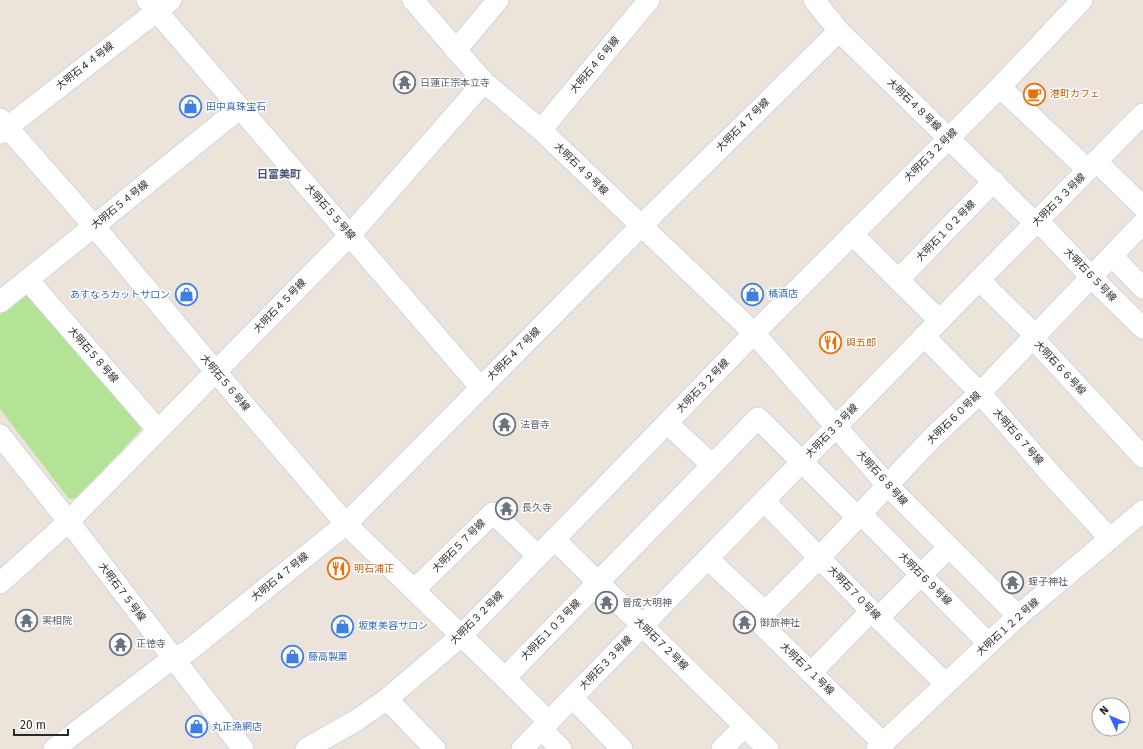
<svg xmlns="http://www.w3.org/2000/svg" width="1143" height="749" viewBox="0 0 1143 749" font-family="'Fira Sans','Noto Sans JP',sans-serif">
	<rect width="100%" height="100%" fill="#ece3da"/>
	<!-- green -->
	<polygon fill="#b3e495" points="26,294 33,296 144,426 79,498 69,499 0,409 0,315"/>
	<g fill="none" stroke-linecap="round" stroke-linejoin="round">
		<defs>
			<g id="minor">
				<polyline points="147,0 481,388"/>
				<polyline points="413,0 484,82 541,130 754,333 888,486 1018,616"/>
				<polyline points="814,0 839,31 1035,223 1045,228 1091,277 1143,328"/>
				<polyline points="456,50 498,0"/>
				<polyline points="1000,87 1088,170"/>
				<polyline points="0,119 94,226 216,372 346,524 505,678 549,722"/>
				<polyline points="541,130 649,0"/>
				<polyline points="0,133 171,0"/>
				<polyline points="1097,162 1143,207"/>
				<polyline points="852,234 939,320"/>
				<polyline points="1112,256 1143,288"/>
				<polyline points="28,280 158,430"/>
				<polyline points="898,280 994,181"/>
				<polyline points="979,280 1033,333 1033,338 1143,457"/>
				<polyline points="0,302 240,108"/>
				<polyline points="924,336 980,393 1049,472 1110,539"/>
				<polyline points="667,423 712,465"/>
				<polyline points="0,435 80,536 243,749"/>
				<polyline points="764,501 878,618 946,684"/>
				<polyline points="861,514 989,644"/>
				<polyline points="554,539 768,749"/>
				<polyline points="708,559 765,612 763,626 883,743"/>
				<polyline points="0,583 68,522 350,235 484,82"/>
				<polyline points="414,590 493,513 538,556"/>
				<polyline points="765,612 819,558 933,437 980,393 1143,223"/>
				<polyline points="878,618 948,548"/>
				<polyline points="811,673 871,611"/>
				<polyline points="505,678 758,418 858,518"/>
				<polyline points="573,698 622,749"/>
				<polyline points="387,699 435,749"/>
				<polyline points="542,730 561,749"/>
				<polyline points="54,749 173,658 187,652 346,524 641,226 839,31"/>
				<polyline points="306,749 357,720 387,699 461,636 754,333 1000,87 1082,0"/>
				<polyline points="522,749 979,280 1143,114"/>
				<polyline points="722,749 745,726"/>
				<polyline points="877,749 1018,616 1143,511"/>
			</g>
		</defs>
		<!-- minor casing -->
		<use href="#minor" stroke="#cfd4e2" stroke-width="23"/>
		<!-- minor -->
		<use href="#minor" stroke="#fff" stroke-width="21"/>
	</g>
	<!-- icons -->
	<defs>
		<symbol id="temple-ring" viewBox="-11 -11 22 22"><circle r="9.5" fill="#fff" stroke="#6b7280" stroke-width="1.5"/><path d="M0-6L5-2H3V0L6.5 2.5H4V6H1.5V3h-3V6H-4V2.5H-6.5L-3 0V-2H-5Z" fill="#6b7280"/></symbol>
		<symbol id="cafe-ring" viewBox="-11 -11 22 22"><circle r="9.5" fill="#fff" stroke="#e8710a" stroke-width="1.5"/><path d="M-5.5-4.5H6V0H3Q3 3.5 0 3.5H-2.5Q-5.5 3.5-5.5 0ZM3-3.2v2h1.7v-2ZM-6 4.5H4V6H-6Z" fill="#e8710a"/></symbol>
		<symbol id="shop-ring" viewBox="-11 -11 22 22"><circle r="9.5" fill="#fff" stroke="#3f7fe0" stroke-width="1.5"/><path d="M-5-2.5h2.3a2.7 3.5 0 0 1 5.4 0H5L5.5 6h-11ZM-1.5-2.5h3a1.5 2.3 0 0 0-3 0Z" fill="#3f7fe0"/></symbol>
		<symbol id="restaurant-ring" viewBox="-11 -11 22 22"><circle r="9.5" fill="#fff" stroke="#e8710a" stroke-width="1.5"/><path d="M-5-6h1v4h1v-4h1v4h1v-4h1v5L-1.5 .5V6h-2V.5L-5-1ZM5-6V6H3V1.5H1.5Q1.5-4 5-6Z" fill="#e8710a"/></symbol>
	</defs>
	<g fill-rule="evenodd">
		<use href="#temple-ring" x="392" y="70" width="25" height="25"/>
		<use href="#cafe-ring" x="1022" y="82" width="25" height="25"/>
		<use href="#shop-ring" x="178" y="94" width="25" height="25"/>
		<use href="#shop-ring" x="740" y="282" width="25" height="25"/>
		<use href="#shop-ring" x="174" y="282" width="25" height="25"/>
		<use href="#restaurant-ring" x="818" y="330" width="25" height="25"/>
		<use href="#temple-ring" x="492" y="412" width="25" height="25"/>
		<use href="#temple-ring" x="494" y="496" width="25" height="25"/>
		<use href="#restaurant-ring" x="326" y="556" width="25" height="25"/>
		<use href="#temple-ring" x="1000" y="570" width="25" height="25"/>
		<use href="#temple-ring" x="594" y="590" width="25" height="25"/>
		<use href="#temple-ring" x="14" y="608" width="25" height="25"/>
		<use href="#temple-ring" x="732" y="610" width="25" height="25"/>
		<use href="#shop-ring" x="330" y="614" width="25" height="25"/>
		<use href="#temple-ring" x="108" y="632" width="25" height="25"/>
		<use href="#shop-ring" x="280" y="644" width="25" height="25"/>
		<use href="#shop-ring" x="184" y="714" width="25" height="25"/>
	</g>
	<g text-anchor="middle" dominant-baseline="central" stroke-width="3" stroke-linejoin="round" paint-order="stroke">
		<!-- street labels -->
		<g font-size="10" fill="#292929" stroke="#fff">
			<text transform="translate(595 65) rotate(-50)">大明石４６号線</text>
			<text transform="translate(85 66) rotate(-38)">大明石４４号線</text>
			<text transform="translate(914 105) rotate(44)">大明石４８号線</text>
			<text transform="translate(743 125) rotate(-45)">大明石４７号線</text>
			<text transform="translate(931 155) rotate(-45)">大明石３２号線</text>
			<text transform="translate(581 169) rotate(44)">大明石４９号線</text>
			<text transform="translate(1059 200) rotate(-45)">大明石３３号線</text>
			<text transform="translate(120 205) rotate(-39)">大明石５４号線</text>
			<text transform="translate(330 212) rotate(49)">大明石５５号線</text>
			<text transform="translate(946 231) rotate(-46)">大明石１０２号線</text>
			<text transform="translate(1090 275) rotate(46)">大明石６５号線</text>
			<text transform="translate(280 306) rotate(-46)">大明石４５号線</text>
			<text transform="translate(514 354) rotate(-45)">大明石４７号線</text>
			<text transform="translate(93 355) rotate(49)">大明石５８号線</text>
			<text transform="translate(1060 368) rotate(47)">大明石６６号線</text>
			<text transform="translate(225 383) rotate(50)">大明石５６号線</text>
			<text transform="translate(703 386) rotate(-46)">大明石３２号線</text>
			<text transform="translate(954 418) rotate(-44)">大明石６０号線</text>
			<text transform="translate(832 431) rotate(-46)">大明石３３号線</text>
			<text transform="translate(1018 437) rotate(49)">大明石６７号線</text>
			<text transform="translate(882 478) rotate(48)">大明石６８号線</text>
			<text transform="translate(459 546) rotate(-45)">大明石５７号線</text>
			<text transform="translate(280 577) rotate(-39)">大明石４７号線</text>
			<text transform="translate(925 579) rotate(45)">大明石６９号線</text>
			<text transform="translate(122 592) rotate(53)">大明石７５号線</text>
			<text transform="translate(854 593) rotate(46)">大明石７０号線</text>
			<text transform="translate(477 618) rotate(-45)">大明石３２号線</text>
			<text transform="translate(1008 627) rotate(-42)">大明石１２２号線</text>
			<text transform="translate(551 630) rotate(-46)">大明石１０３号線</text>
			<text transform="translate(661 644) rotate(44)">大明石７２号線</text>
			<text transform="translate(606 663) rotate(-46)">大明石３３号線</text>
			<text transform="translate(807 669) rotate(44)">大明石７１号線</text>
		</g>
		<!-- worship labels -->
		<g font-size="10" fill="#5b616d" stroke="#fff" text-anchor="start">
			<text x="420" y="83">日蓮正宗本立寺</text>
			<text x="520" y="425">法音寺</text>
			<text x="522" y="508">長久寺</text>
			<text x="1028" y="582">蛭子神社</text>
			<text x="622" y="603">音成大明神</text>
			<text x="42" y="621">実相院</text>
			<text x="760" y="623">御旅神社</text>
			<text x="136" y="644">正徳寺</text>
		</g>
		<!-- food labels -->
		<g font-size="10" fill="#c56008" stroke="#fff" text-anchor="start">
			<text x="1050" y="94">港町カフェ</text>
			<text x="846" y="343">與五郎</text>
			<text x="354" y="569">明石浦正</text>
		</g>
		<!-- shop labels -->
		<g font-size="10" fill="#366cbe" stroke="#fff" text-anchor="start">
			<text x="206" y="107">田中真珠宝石</text>
			<text x="768" y="294">橘酒店</text>
			<text x="170" y="295" text-anchor="end">あすなろカットサロン</text>
			<text x="358" y="626">坂東美容サロン</text>
			<text x="308" y="657">藤高製菓</text>
			<text x="212" y="727">丸正漁網店</text>
		</g>
		<!-- neighbourhood labels -->
		<g font-size="11" font-weight="bold" fill="#49537a" stroke="#fff">
			<text x="279" y="174">日富美町</text>
		</g>
	</g>
	<!-- north arrow -->
	<g transform="translate(1111 717) rotate(314)"><circle r="19" fill="#ffffff" stroke="#a9a9a9"/>
	<path d="M0-3L7 15L0 10L-7 15Z" fill="#3662fd"/>
	<text y="-6" font-size="11" font-weight="bold" text-anchor="middle" fill="#292929">N</text>
	</g>
	<!-- scale -->
	<path d="M14 729v6h54v-6" fill="none" stroke="#292929" stroke-width="2"/>
	<text x="20" y="729" font-size="12" fill="#292929" stroke="#ffffff" stroke-width="3" paint-order="stroke">20 m</text>
</svg>
